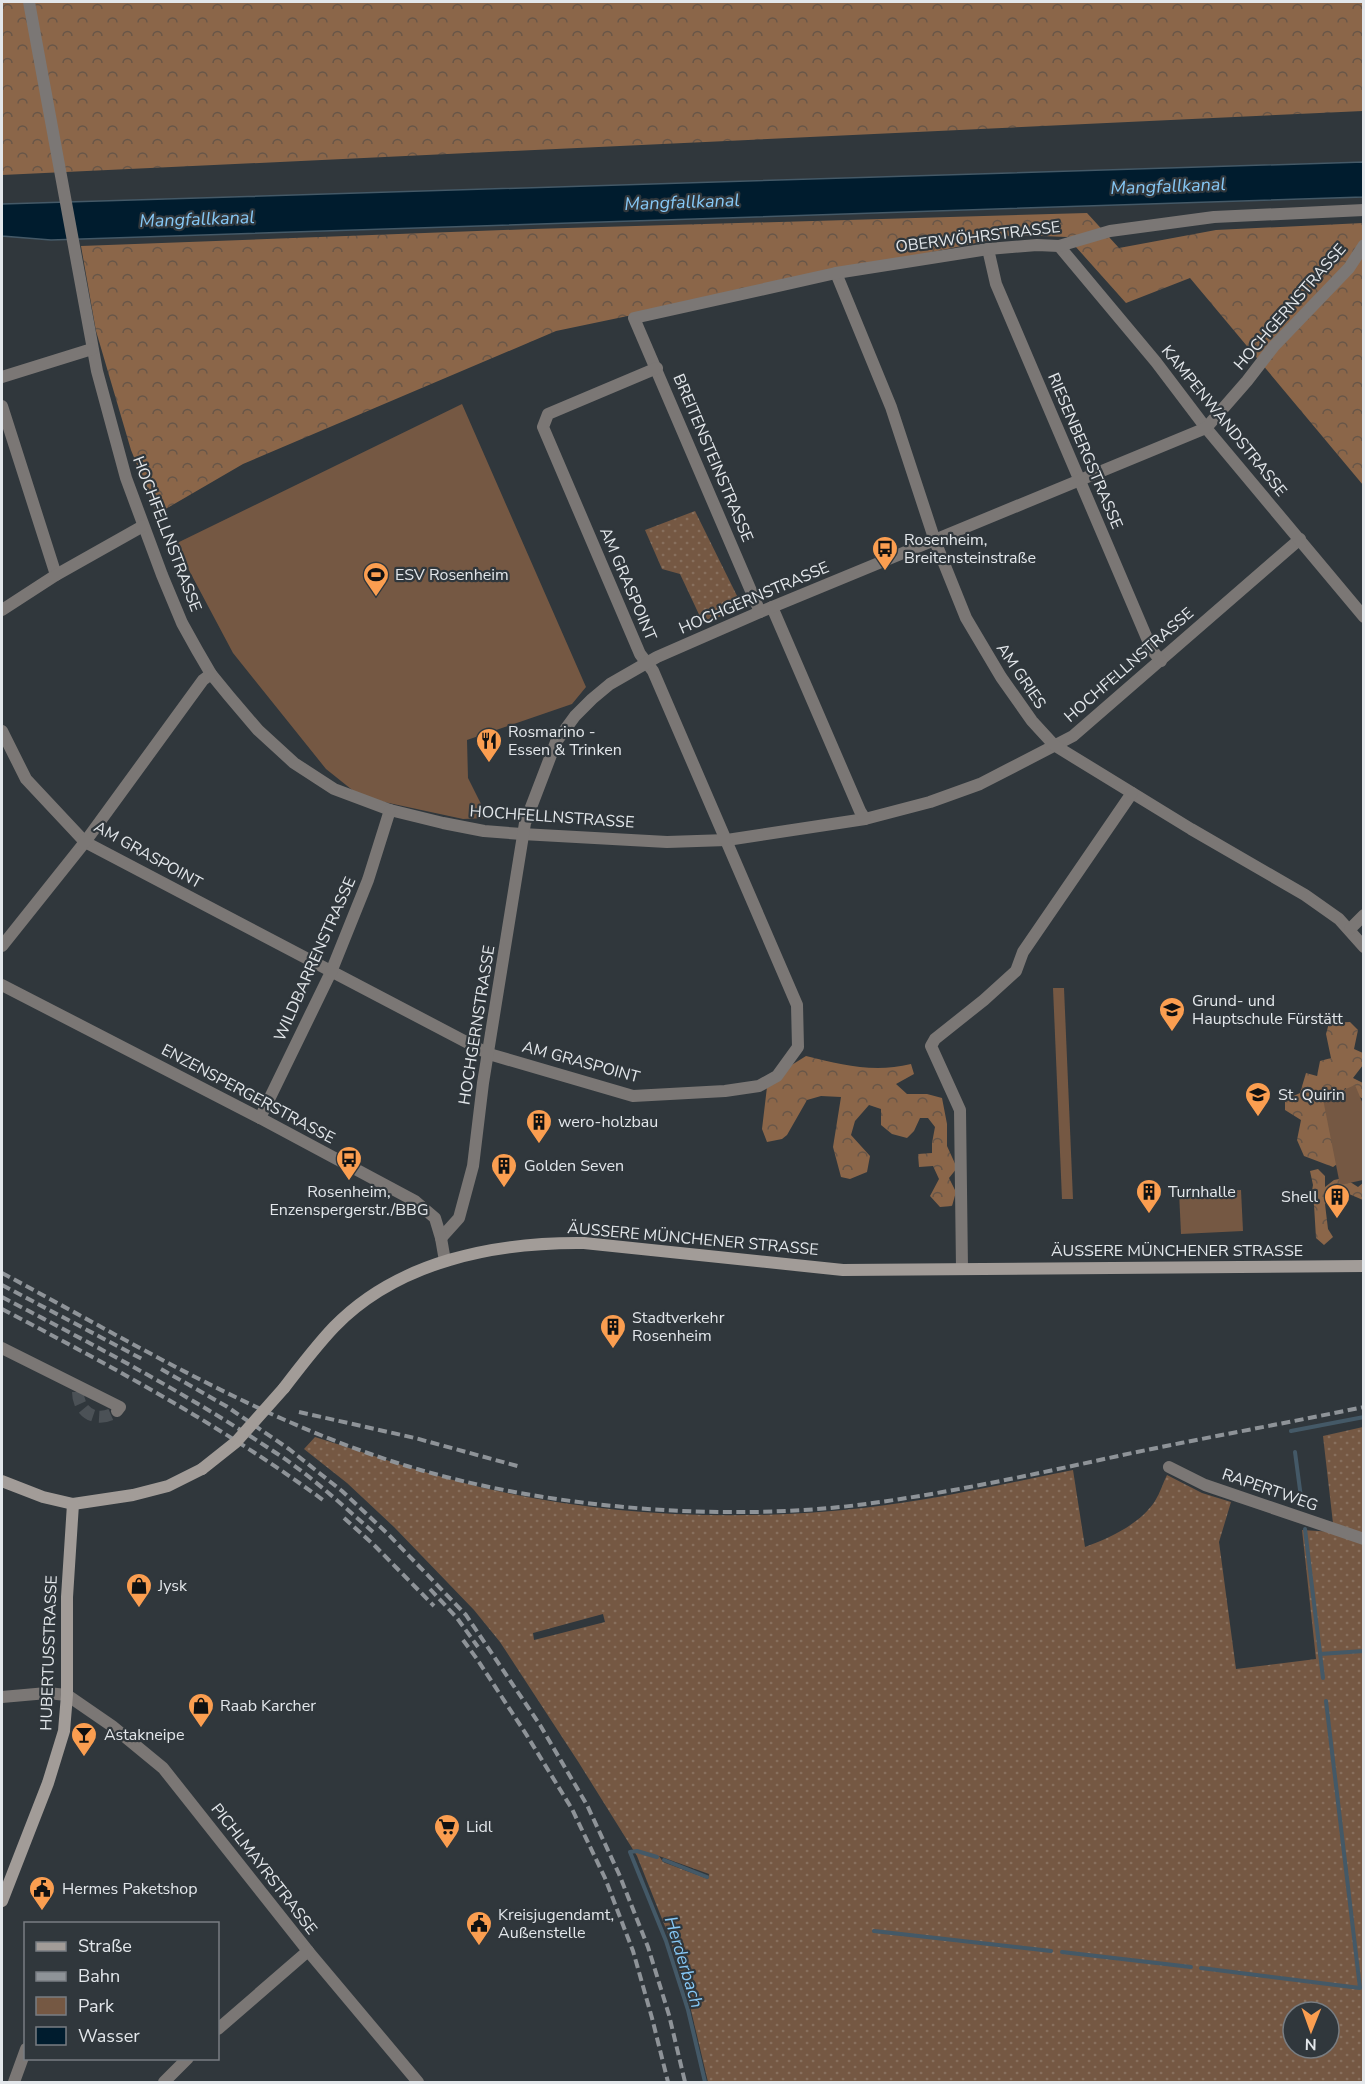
<svg xmlns="http://www.w3.org/2000/svg" width="1365" height="2084" viewBox="0 0 1365 2084" font-family="'Nunito Sans',sans-serif">
	<defs>
		<pattern id="grass-dots" width="8" height="8" patternUnits="userSpaceOnUse" patternTransform="scale(1.5)"><rect width="8" height="8" fill="#755843"/><path d="M2 2h.1M6 6h.1" fill="none" stroke="#88705e" stroke-width="1.8" stroke-linecap="round"/></pattern>
		<pattern id="forest-crowns" width="20" height="18" patternUnits="userSpaceOnUse" patternTransform="scale(1.5)"><rect width="20" height="18" fill="#8b6649"/><path d="M2 6a3 3 0 1 1 6 0M12 15a3 3 0 1 1 6 0" fill="none" stroke="#685648"/></pattern>
	</defs>
	<rect width="100%" height="100%" fill="#30373c"/>
	<!-- grass -->
	<g fill="url(#grass-dots)" fill-rule="evenodd">
		<polygon points="695,511 743,608 703,623 680,574 662,569 645,530"/>
		<path d="M 1363,1427 L 1363,2082 L 708,2082 L 690,2006 L 670,1939 L 637,1856 L 579,1763 L 500,1642 L 474,1610 L 394,1527 L 347,1483 L 304,1449 L 315,1437 C 378,1457 442,1480 507,1493 C 623,1517 746,1521 863,1508 C 934,1500 1003,1484 1073,1470 L 1085,1547 C 1110,1538 1140,1524 1155,1501 C 1160,1493 1163,1483 1167,1475 L 1202,1493 L 1231,1502 L 1219,1542 L 1236,1669 L 1316,1659 L 1302,1530 L 1334,1532 L 1323,1436 ZM 603,1614 L 605,1622 L 534,1640 L 533,1633 ZM 659,1856 L 709,1874 L 708,1879 L 663,1862 ZM 1293,2012 L 1329,2012 L 1329,2048 L 1293,2048 Z"/>
	</g>
	<!-- forest -->
	<g fill="url(#forest-crowns)">
		<polygon points="2,2 1363,2 1363,111 2,175"/>
		<polygon points="1087,213 1119,248 1216,230 1363,223 1363,485 1190,278 1126,303 1067,237 1014,235 556,331 243,464 157,514 131,450 96,331 81,246 533,229"/>
		<polygon points="1350,1022 1358,1030 1354,1049 1363,1053 1363,1065 1353,1078 1363,1083 1363,1099 1345,1088 1341,1096 1333,1091 1326,1092 1332,1114 1340,1162 1333,1167 1304,1156 1297,1140 1301,1120 1285,1110 1285,1100 1300,1093 1306,1073 1317,1076 1320,1061 1331,1058 1326,1034 1329,1023"/>
		<path d="M 806,1056 C 842,1065 874,1073 911,1064 L 914,1074 L 896,1084 L 907,1094 L 927,1094 L 942,1098 L 947,1124 L 947,1146 L 957,1168 L 949,1178 L 956,1192 L 952,1206 L 940,1207 L 930,1196 L 939,1179 L 933,1166 L 919,1167 L 918,1154 L 932,1153 L 932,1143 L 935,1127 L 928,1118 L 920,1118 L 914,1131 L 907,1138 L 892,1134 L 881,1125 L 881,1109 L 869,1105 L 855,1121 L 851,1135 L 870,1156 L 867,1172 L 850,1179 L 841,1177 L 833,1147 L 841,1097 L 821,1096 L 807,1100 L 787,1135 L 782,1139 L 767,1142 L 762,1129 L 767,1087 L 790,1066 Z"/>
		<polygon points="1318,1169 1325,1176 1325,1187 1334,1180 1344,1178 1358,1187 1363,1183 1363,1200 1349,1194 1336,1194 1325,1204 1328,1229 1333,1237 1324,1245 1316,1238 1314,1205 1311,1196 1313,1185 1310,1171"/>
	</g>
	<!-- park -->
	<g fill="#755843">
		<polygon points="462,404 586,687 572,704 467,740 468,778 488,818 463,819 361,797 326,769 233,653 175,544"/>
		<polygon points="1053,988 1064,988 1073,1199 1062,1199"/>
		<polygon points="1355,1085 1363,1104 1363,1180 1340,1185 1323,1099"/>
		<polygon points="1241,1190 1243,1231 1181,1234 1179,1192"/>
	</g>
	<!-- water -->
	<polygon fill="#001c2e" stroke="#445967" stroke-width="1.5" points="1364,162 1363,197 51,240 2,236 2,204"/>
	<g fill="none" stroke-linecap="round" stroke-linejoin="round">
		<!-- stream -->
		<g stroke="#445967" stroke-width="4">
			<polyline points="1291,1431 1364,1417"/>
			<polyline points="1295,1452 1302,1505"/>
			<polyline points="1305,1529 1323,1678"/>
			<polyline points="1320,1654 1364,1651"/>
			<polyline points="657,1857 637,1851 630,1852 666,1941 688,2010 705,2082"/>
			<polyline points="664,1860 707,1877"/>
			<polyline points="874,1931 1051,1951"/>
			<polyline points="1062,1952 1191,1967"/>
			<polyline points="1201,1968 1360,1988 1326,1701"/>
		</g>
		<!-- minor-tunnel -->
		<path stroke="#4b5156" stroke-width="12" stroke-dasharray="12 6" stroke-linecap="butt" d="M 78,1392 C 78,1414 99,1424 117,1411"/>
		<!-- minor -->
		<g stroke="#7b7775" stroke-width="12">
			<polyline points="29,2 97,371 126,478 162,575 182,623 197,650 211,674 229,696 258,730 294,763 334,789 390,810 443,823 484,831 522,834 667,842 727,840 865,819 930,802 980,784 1073,736 1300,539"/>
			<polyline points="1059,246 1156,362 1206,428 1364,617"/>
			<polyline points="988,249 996,284 1152,650 1161,661"/>
			<polyline points="836,273 891,407 935,541 966,618 1001,677 1032,721 1054,745 1191,829 1305,895 1339,919 1364,947"/>
			<polyline points="2,377 92,349"/>
			<polyline points="2,406 56,575"/>
			<polyline points="772,607 860,811 865,819"/>
			<polyline points="2,610 56,575 143,526"/>
			<polyline points="760,612 634,318 836,273 988,249 1037,245 1059,246 1110,231 1214,217 1364,210"/>
			<polyline points="2,731 26,779 85,842 489,1054 633,1096 725,1091 759,1086 777,1076 798,1047 797,1005 653,671 640,654 543,427 548,414 657,368"/>
			<polyline points="1350,929 1364,915"/>
			<polyline points="2,946 85,842 203,680 211,674"/>
			<polyline points="260,1118 331,972 368,880 390,810"/>
			<polyline points="441,1238 459,1218 473,1166 483,1083 525,823 556,742 575,716 592,699 610,684 657,657 760,612 1206,428 1247,381 1274,346 1349,268 1364,245"/>
			<polyline points="962,1269 960,1110 931,1046 935,1039 984,1000 1016,971 1023,952 1132,793"/>
			<polyline points="2,1348 120,1407 117,1411"/>
			<polyline points="1169,1467 1205,1485 1364,1539"/>
			<polyline points="2,1697 47,1693 67,1695 112,1726 163,1768 308,1951 418,2082"/>
			<polyline points="218,2029 308,1951"/>
			<polyline points="14,2082 26,2049"/>
			<polyline points="164,2082 188,2058"/>
		</g>
		<!-- tertiary -->
		<polyline stroke="#7b7775" stroke-width="12" points="2,985 260,1118 415,1201 435,1218 441,1238 445,1261"/>
		<!-- secondary -->
		<g stroke="#a29c98" stroke-width="12">
			<path d="M 284,1388 C 300,1367 316,1346 334,1327 C 398,1261 495,1242 584,1243 L 843,1270 L 1364,1266"/>
			<polyline points="2,1481 43,1497 73,1504 133,1495 168,1486 202,1469"/>
			<polyline points="2,1901 48,1783 64,1731 67,1695 67,1597 73,1504"/>
		</g>
		<!-- rail -->
		<g stroke="#8e9398" stroke-width="4" stroke-dasharray="9 4.5" stroke-linecap="butt">
			<path d="M 2,1273 C 133,1343 263,1422 407,1466 C 544,1508 723,1523 866,1504 C 956,1492 1044,1472 1132,1453 C 1209,1437 1286,1423 1364,1407"/>
			<polyline points="2,1285 142,1359"/>
			<path d="M 2,1297 C 94,1345 186,1393 273,1451 C 309,1474 341,1504 373,1532"/>
			<path d="M 2,1309 C 113,1367 222,1426 323,1500"/>
			<polyline points="161,1369 226,1406 289,1449 342,1491 388,1534 466,1615 540,1725 587,1805 619,1874 648,1947 669,2015 685,2082"/>
			<polyline points="299,1412 415,1438 521,1467"/>
			<polyline points="344,1518 375,1546 434,1606"/>
			<polyline points="430,1589 457,1618 478,1647"/>
			<polyline points="463,1640 477,1659 526,1734 572,1809 605,1878 633,1951 652,2018 668,2082"/>
		</g>
		<!-- secondary-bridge -->
		<polyline stroke="#a29c98" stroke-width="12" points="202,1469 236,1442 284,1388"/>
	</g>
	<!-- icons -->
	<defs>
		<symbol id="bus-pin" viewBox="-11 -11 22 30"><path d="M0 17L-7.5 6A9.5 9.5 0 1 1 7.5 6Z" fill="#fb9e50" stroke="#30373c"/><path d="M-5-6H5V4H4V6H2V4H-2V6H-4V4H-5ZM-3.5-4V0h7V-4ZM-3.5 1.2v1.5H-2V1.2ZM2 1.2v1.5H3.5V1.2Z" fill="#111"/></symbol>
		<symbol id="stadium-pin" viewBox="-11 -11 22 30"><path d="M0 17L-7.5 6A9.5 9.5 0 1 1 7.5 6Z" fill="#fb9e50" stroke="#30373c"/><path d="M0-5a6.5 5 0 1 0 0 10a6.5 5 0 1 0 0-10ZM-3.5-1.8h7v3.6h-7Z" fill="#111"/></symbol>
		<symbol id="restaurant-pin" viewBox="-11 -11 22 30"><path d="M0 17L-7.5 6A9.5 9.5 0 1 1 7.5 6Z" fill="#fb9e50" stroke="#30373c"/><path d="M-5-6h1v4h1v-4h1v4h1v-4h1v5L-1.5 .5V6h-2V.5L-5-1ZM5-6V6H3V1.5H1.5Q1.5-4 5-6Z" fill="#111"/></symbol>
		<symbol id="school-pin" viewBox="-11 -11 22 30"><path d="M0 17L-7.5 6A9.5 9.5 0 1 1 7.5 6Z" fill="#fb9e50" stroke="#30373c"/><path d="M0-5L7-2L0 1L-7-2ZM-4 1L0 2.5L4 1V4Q0 6-4 4Z" fill="#111"/></symbol>
		<symbol id="building-pin" viewBox="-11 -11 22 30"><path d="M0 17L-7.5 6A9.5 9.5 0 1 1 7.5 6Z" fill="#fb9e50" stroke="#30373c"/><path d="M-4-6H4V6H1V3H-1V6H-4ZM-2.5-4.3h1.7v1.8h-1.7ZM.8-4.3h1.7v1.8H.8ZM-2.5-1h1.7V.8h-1.7ZM.8-1h1.7V.8H.8Z" fill="#111"/></symbol>
		<symbol id="shop-pin" viewBox="-11 -11 22 30"><path d="M0 17L-7.5 6A9.5 9.5 0 1 1 7.5 6Z" fill="#fb9e50" stroke="#30373c"/><path d="M-5-2.5h2.3a2.7 3.5 0 0 1 5.4 0H5L5.5 6h-11ZM-1.5-2.5h3a1.5 2.3 0 0 0-3 0Z" fill="#111"/></symbol>
		<symbol id="bar-pin" viewBox="-11 -11 22 30"><path d="M0 17L-7.5 6A9.5 9.5 0 1 1 7.5 6Z" fill="#fb9e50" stroke="#30373c"/><path d="M-6-5H6L.8 .8V4.5H3.5V6h-7V4.5H-.8V.8Z" fill="#111"/></symbol>
		<symbol id="supermarket-pin" viewBox="-11 -11 22 30"><path d="M0 17L-7.5 6A9.5 9.5 0 1 1 7.5 6Z" fill="#fb9e50" stroke="#30373c"/><path d="M-6-5.5h2.5l.6 2H6L4.5 2H-2.5L-4.4-4H-6ZM-1.5 3.2a1.3 1.3 0 1 0 .1 0ZM3 3.2a1.3 1.3 0 1 0 .1 0Z" fill="#111"/></symbol>
		<symbol id="civic-pin" viewBox="-11 -11 22 30"><path d="M0 17L-7.5 6A9.5 9.5 0 1 1 7.5 6Z" fill="#fb9e50" stroke="#30373c"/><path d="M-.6-6.5H3V-4.5H.6V-3L4-1V1h2V6H-6V1h2V-1L-.6-3ZM-1.2 2.5V6h2.4V2.5Z" fill="#111"/></symbol>
	</defs>
	<g fill-rule="evenodd">
		<use href="#bus-pin" x="870" y="534" width="30" height="40"/>
		<use href="#stadium-pin" x="361" y="560" width="30" height="40"/>
		<use href="#restaurant-pin" x="474" y="726" width="30" height="40"/>
		<use href="#school-pin" x="1157" y="995" width="30" height="40"/>
		<use href="#school-pin" x="1243" y="1080" width="30" height="40"/>
		<use href="#building-pin" x="524" y="1107" width="30" height="40"/>
		<use href="#bus-pin" x="334" y="1144" width="30" height="40"/>
		<use href="#building-pin" x="489" y="1151" width="30" height="40"/>
		<use href="#building-pin" x="1134" y="1177" width="30" height="40"/>
		<use href="#building-pin" x="1322" y="1182" width="30" height="40"/>
		<use href="#building-pin" x="598" y="1312" width="30" height="40"/>
		<use href="#shop-pin" x="124" y="1571" width="30" height="40"/>
		<use href="#shop-pin" x="186" y="1691" width="30" height="40"/>
		<use href="#bar-pin" x="69" y="1720" width="30" height="40"/>
		<use href="#supermarket-pin" x="432" y="1812" width="30" height="40"/>
		<use href="#civic-pin" x="27" y="1874" width="30" height="40"/>
		<use href="#civic-pin" x="464" y="1909" width="30" height="40"/>
	</g>
	<g text-anchor="middle" dominant-baseline="central" stroke-width="4.5" stroke-linejoin="round" paint-order="stroke">
		<!-- street labels -->
		<g font-size="16" fill="#e3e7eb" stroke="#30373c">
			<text transform="translate(978 237) rotate(-7)">OBERWÖHRSTRASSE</text>
			<text transform="translate(1290 307) rotate(-49)">HOCHGERNSTRASSE</text>
			<text transform="translate(1224 421) rotate(51)">KAMPENWANDSTRASSE</text>
			<text transform="translate(1085 451) rotate(67)">RIESENBERGSTRASSE</text>
			<text transform="translate(713 458) rotate(67)">BREITENSTEINSTRASSE</text>
			<text transform="translate(167 534) rotate(69)">HOCHFELLNSTRASSE</text>
			<text transform="translate(628 584) rotate(67)">AM GRASPOINT</text>
			<text transform="translate(754 598) rotate(-23)">HOCHGERNSTRASSE</text>
			<text transform="translate(1129 665) rotate(-41)">HOCHFELLNSTRASSE</text>
			<text transform="translate(1021 676) rotate(56)">AM GRIES</text>
			<text transform="translate(552 817) rotate(4)">HOCHFELLNSTRASSE</text>
			<text transform="translate(148 855) rotate(29)">AM GRASPOINT</text>
			<text transform="translate(315 959) rotate(-66)">WILDBARRENSTRASSE</text>
			<text transform="translate(477 1025) rotate(-81)">HOCHGERNSTRASSE</text>
			<text transform="translate(581 1062) rotate(15)">AM GRASPOINT</text>
			<text transform="translate(248 1094) rotate(28)">ENZENSPERGERSTRASSE</text>
			<text transform="translate(693 1239) rotate(5)">ÄUSSERE MÜNCHENER STRASSE</text>
			<text x="1177" y="1251">ÄUSSERE MÜNCHENER STRASSE</text>
			<text transform="translate(1270 1490) rotate(19)">RAPERTWEG</text>
			<text transform="translate(49 1653) rotate(-88)">HUBERTUSSTRASSE</text>
			<text transform="translate(264 1869) rotate(52)">PICHLMAYRSTRASSE</text>
		</g>
		<!-- poi labels -->
		<g font-size="16" fill="#e3e7eb" stroke="#30373c" text-anchor="start">
			<text x="904" y="540">Rosenheim,<tspan x="904" dy="18">Breitensteinstraße</tspan></text>
			<text x="395" y="575">ESV Rosenheim</text>
			<text x="508" y="732">Rosmarino -<tspan x="508" dy="18">Essen &amp; Trinken</tspan></text>
			<text x="1192" y="1001">Grund- und<tspan x="1192" dy="18">Hauptschule Fürstätt</tspan></text>
			<text x="1278" y="1095">St. Quirin</text>
			<text x="558" y="1122">wero-holzbau</text>
			<text x="524" y="1166">Golden Seven</text>
			<text x="349" y="1192" text-anchor="middle">Rosenheim,<tspan x="349" dy="18">Enzenspergerstr./BBG</tspan></text>
			<text x="1168" y="1192">Turnhalle</text>
			<text x="1318" y="1197" text-anchor="end">Shell</text>
			<text x="632" y="1318">Stadtverkehr<tspan x="632" dy="18">Rosenheim</tspan></text>
			<text x="158" y="1586">Jysk</text>
			<text x="220" y="1706">Raab Karcher</text>
			<text x="104" y="1735">Astakneipe</text>
			<text x="466" y="1827">Lidl</text>
			<text x="62" y="1889">Hermes Paketshop</text>
			<text x="498" y="1915">Kreisjugendamt,<tspan x="498" dy="18">Außenstelle</tspan></text>
		</g>
		<!-- water labels -->
		<g font-size="18" font-style="italic" fill="#86c8f6" stroke="#30373c">
			<text transform="translate(1168 186) rotate(-2)">Mangfallkanal</text>
			<text transform="translate(682 202) rotate(-2)">Mangfallkanal</text>
			<text transform="translate(197 219) rotate(-2)">Mangfallkanal</text>
			<text transform="translate(684 1962) rotate(73)">Herderbach</text>
		</g>
	</g>
	<!-- border -->
	<rect width="1365" height="2084" fill="none" stroke="#e3e7eb" stroke-width="6"/>
	<!-- legend -->
	<rect x="24" y="1922" width="195" height="138" fill="#30373c" stroke="#787d82" stroke-width="1.5"/>
	<rect x="36" y="1942" width="30" height="9" fill="#a29c98" stroke="#787d82" stroke-width="1.5"/>
	<text x="78" y="1952" font-size="18" fill="#e3e7eb">Straße</text>
	<rect x="36" y="1972" width="30" height="9" fill="#8e9398" stroke="#787d82" stroke-width="1.5"/>
	<text x="78" y="1982" font-size="18" fill="#e3e7eb">Bahn</text>
	<rect x="36" y="1997" width="30" height="18" fill="#755843" stroke="#787d82" stroke-width="1.5"/>
	<text x="78" y="2012" font-size="18" fill="#e3e7eb">Park</text>
	<rect x="36" y="2027" width="30" height="18" fill="#001c2e" stroke="#787d82" stroke-width="1.5"/>
	<text x="78" y="2042" font-size="18" fill="#e3e7eb">Wasser</text>
	<!-- north arrow -->
	<g transform="translate(1311 2030) rotate(181)"><circle r="28" fill="#30373c" stroke="#787d82" stroke-width="1.5"/>
	<path d="M0-4.5L10 22L0 15L-10 22Z" fill="#fb9e50"/>
	<text y="-9" font-size="16" font-weight="bold" text-anchor="middle" fill="#e3e7eb">N</text>
	</g>
</svg>
